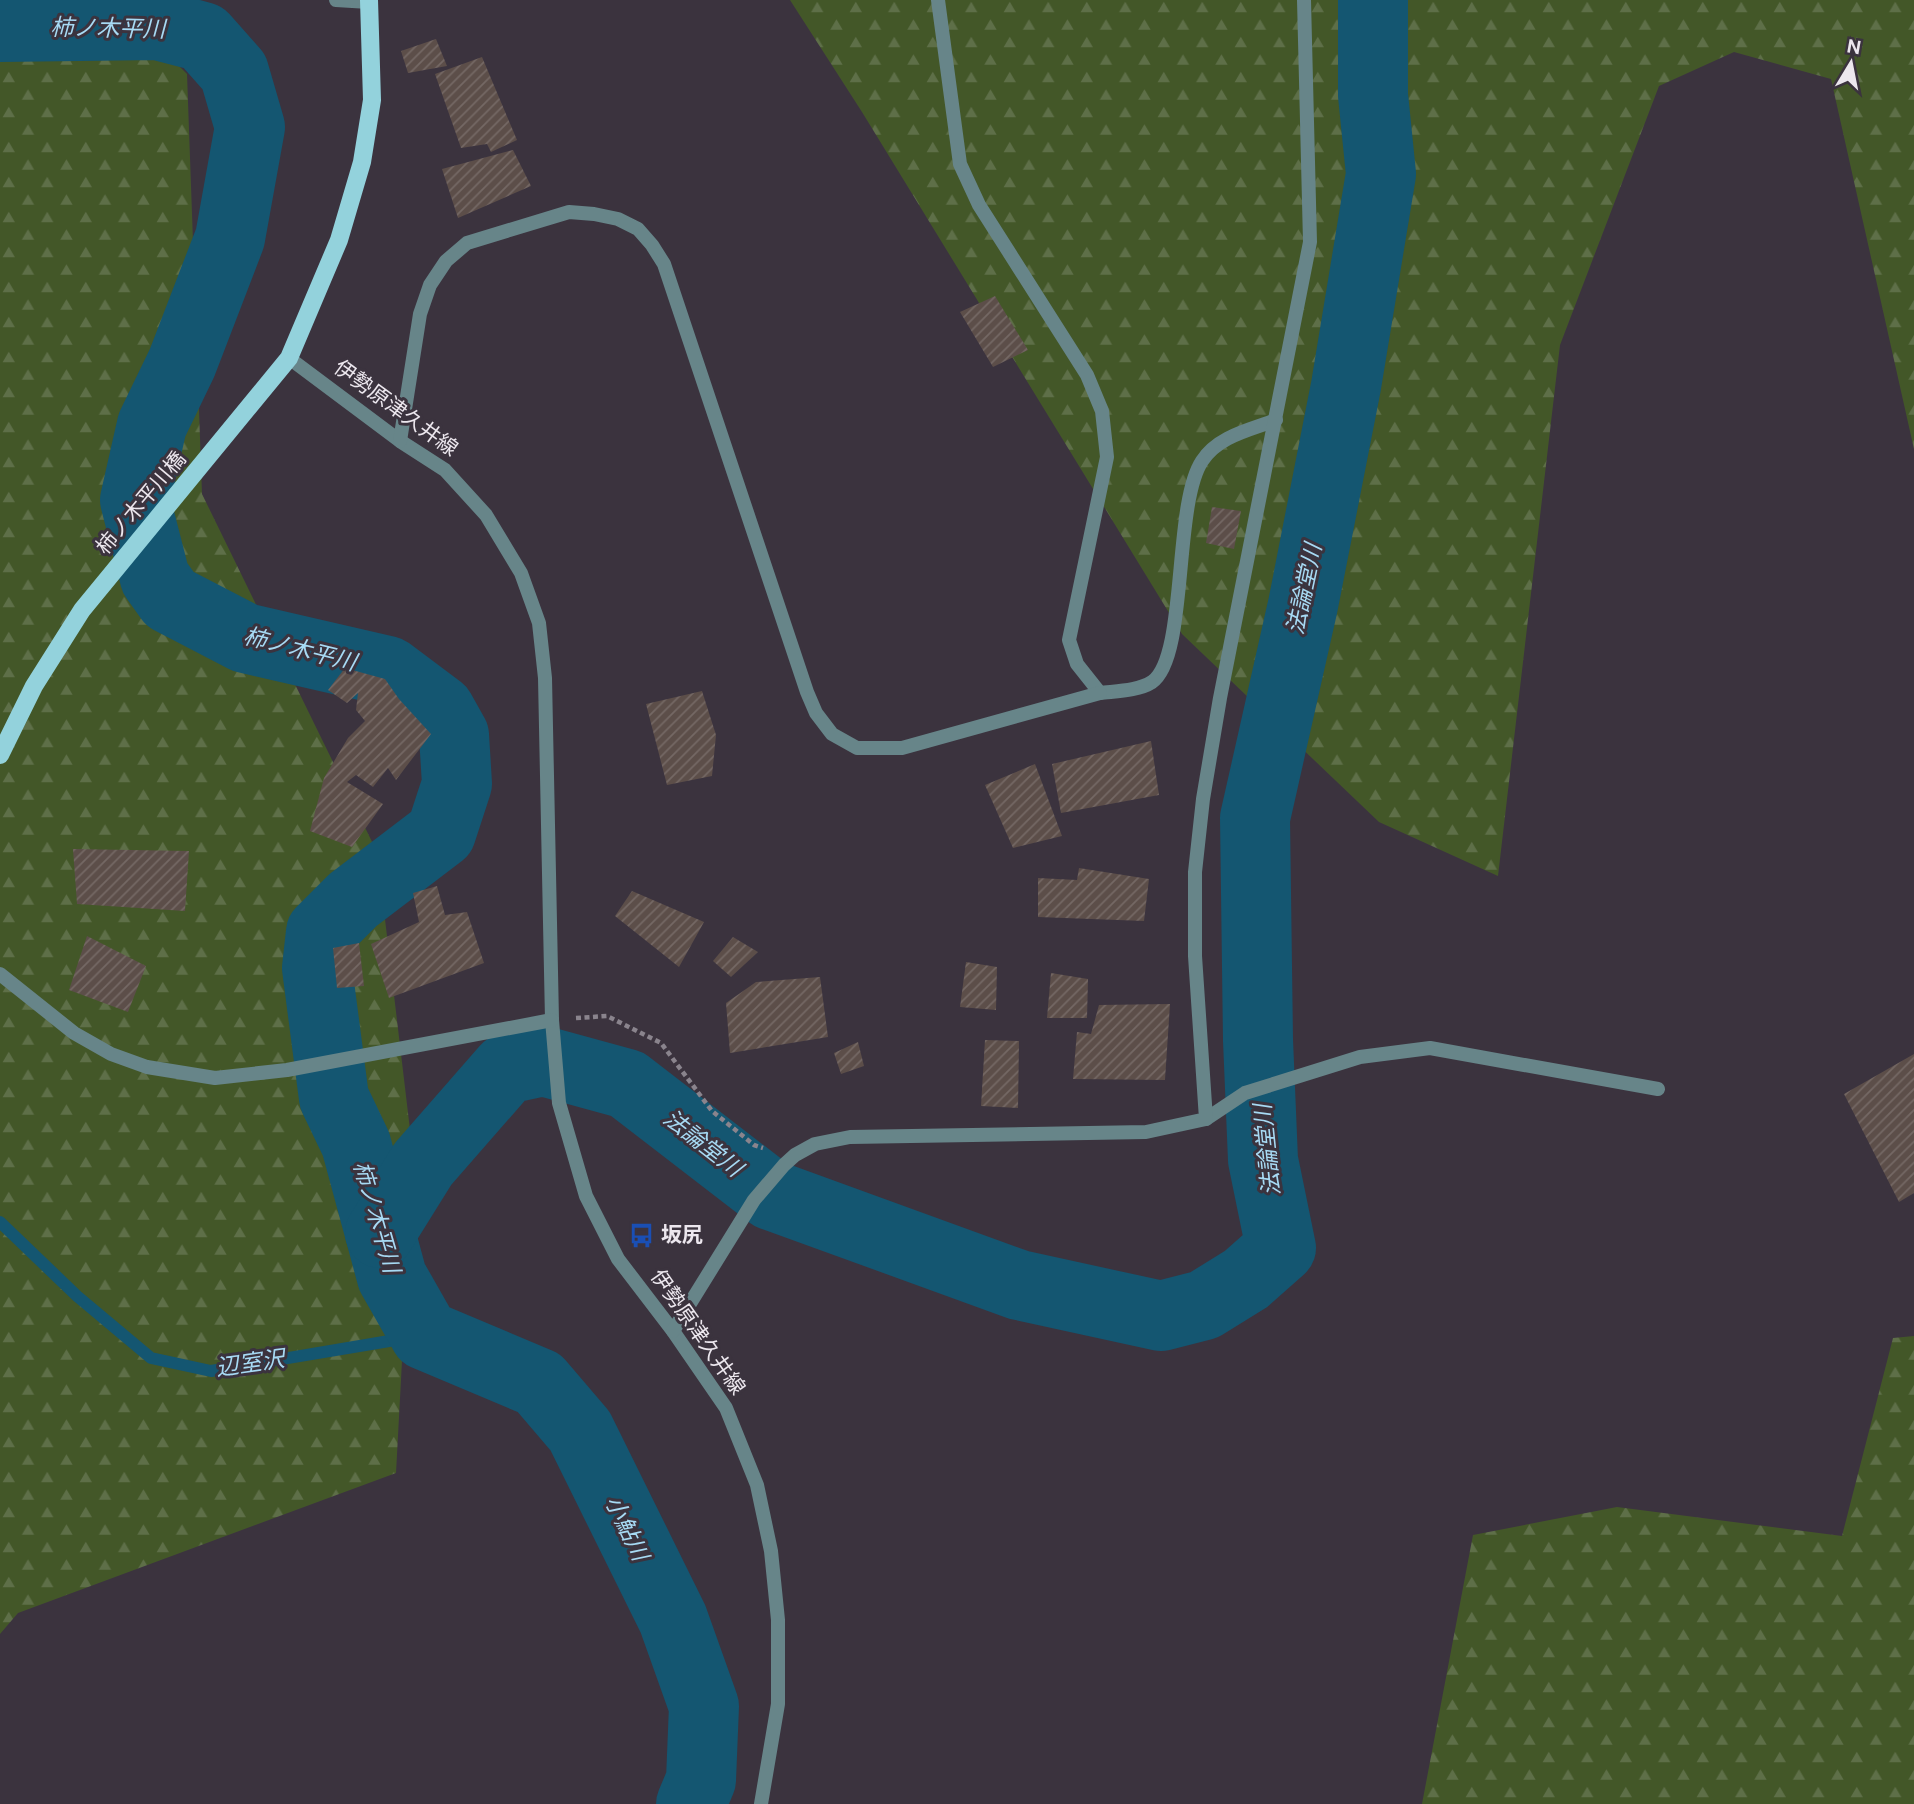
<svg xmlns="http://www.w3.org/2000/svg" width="1914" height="1804" viewBox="0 0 1914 1804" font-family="'DM Sans','Noto Sans JP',sans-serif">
	<defs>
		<pattern id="forest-firs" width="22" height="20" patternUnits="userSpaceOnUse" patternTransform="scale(1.75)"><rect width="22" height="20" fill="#435728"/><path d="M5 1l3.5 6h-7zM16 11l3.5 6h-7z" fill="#5e6f48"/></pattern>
		<pattern id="building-hatch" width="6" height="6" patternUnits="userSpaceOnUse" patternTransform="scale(1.75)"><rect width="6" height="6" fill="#5c4e49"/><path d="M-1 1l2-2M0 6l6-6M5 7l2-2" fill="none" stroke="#746864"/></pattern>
	</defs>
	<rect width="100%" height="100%" fill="#3b333e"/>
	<!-- forest -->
	<g fill="url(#forest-firs)">
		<polygon points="0,0 113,0 187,74 202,494 377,852 413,1155 396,1473 18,1613 0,1634"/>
		<polygon points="790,0 1914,0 1914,449 1831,79 1734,52 1659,86 1560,345 1498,876 1379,822 1182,634 862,112"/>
		<polygon points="1914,1336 1914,1804 1422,1804 1473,1535 1617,1507 1842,1536 1893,1338"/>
	</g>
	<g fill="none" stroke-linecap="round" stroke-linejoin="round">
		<!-- stream -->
		<polyline stroke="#145671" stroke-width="12" points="0,1222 77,1296 151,1358 211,1371 425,1335"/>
		<!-- river -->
		<g stroke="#145671" stroke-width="70">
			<polyline points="0,27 157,25 203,37 234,72 250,127 230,238 182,363 152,425 135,500 155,578 170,599 245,638 388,671 440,710 454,735 457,784 441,833 353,900 321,932 317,968 334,1098 356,1144 392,1277 425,1335 539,1383 580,1431 673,1619 704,1706 701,1780 691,1804"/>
			<polyline points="380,1233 423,1164 506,1069 543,1061 627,1084 771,1195 1019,1285 1161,1316 1204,1305 1246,1279 1281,1248 1263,1160 1258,1040 1255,818 1303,605 1346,386 1381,174 1373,95 1373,0"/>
		</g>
	</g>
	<!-- building -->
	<g fill="url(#building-hatch)">
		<polygon points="436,39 447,66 408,73 401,51"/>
		<polygon points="482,57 517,140 491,152 487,144 461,148 435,74"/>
		<polygon points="513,150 531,186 458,218 442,169"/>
		<polygon points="995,296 1028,350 993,367 960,312"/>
		<polygon points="1212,507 1241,511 1234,549 1206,543"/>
		<polygon points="345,668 385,679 399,699 431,734 396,780 388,768 373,787 356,775 347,782 383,804 352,847 310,831 324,778 348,738 365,721 356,710 358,693 347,703 328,690"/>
		<polygon points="702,691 716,735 712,776 667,785 646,704"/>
		<polygon points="1151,741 1159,795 1061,813 1052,764"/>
		<polygon points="1035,764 1062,836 1013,848 985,785"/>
		<polygon points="73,849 189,851 185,911 77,904"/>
		<polygon points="1079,868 1149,879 1144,921 1038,917 1038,878 1077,880"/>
		<polygon points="437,886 445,915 467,912 484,963 389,998 371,944 419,922 413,893"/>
		<polygon points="632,891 704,922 679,967 615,916"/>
		<polygon points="87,936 146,966 128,1012 69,990"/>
		<polygon points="733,937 758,952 731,977 713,961"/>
		<polygon points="359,943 364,986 337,988 333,948"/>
		<polygon points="966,962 997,967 996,1010 960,1007"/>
		<polygon points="1051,973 1088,979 1087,1018 1047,1018"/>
		<polygon points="820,977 828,1037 730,1053 726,1003 756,982"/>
		<polygon points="1170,1004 1165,1080 1073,1079 1077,1032 1091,1034 1099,1005"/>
		<polygon points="985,1040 1019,1041 1018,1108 981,1106"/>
		<polygon points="858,1042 864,1066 841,1074 834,1053"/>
		<polygon points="1914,1054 1914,1193 1899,1202 1844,1094"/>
	</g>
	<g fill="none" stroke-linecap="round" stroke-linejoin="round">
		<!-- path -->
		<polyline stroke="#8a848d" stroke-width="4.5" stroke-dasharray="5 3.5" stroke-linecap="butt" points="576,1018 607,1016 661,1043 712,1111 754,1145 763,1148"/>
		<!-- lane -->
		<polyline stroke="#678589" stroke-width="14" points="1206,1119 1245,1093 1360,1057 1430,1048 1658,1089"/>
		<!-- street -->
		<g stroke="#678589" stroke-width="14">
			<polyline points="336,0 369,2"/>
			<path d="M 938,0 L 960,164 L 979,205 L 1087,375 L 1102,411 L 1107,457 L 1069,640 L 1077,664 L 1100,693 C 1116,691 1138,691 1152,682 C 1188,657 1173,505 1202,461 C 1218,436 1250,430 1276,420"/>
			<polyline points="289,358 400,441 445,470 486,515 521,573 539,623 545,678 552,1020 559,1103 586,1196 618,1259 673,1331 726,1408 757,1485 771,1551 778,1620 778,1704 761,1804"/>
			<polyline points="400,441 420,314 430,285 446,261 467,243 569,212 594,214 618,219 638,229 652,245 664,264 807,692 816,713 832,734 857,748 902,748 1100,693"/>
			<polyline points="0,974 74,1033 111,1054 147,1067 215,1078 287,1070 552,1020"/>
			<polyline points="673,1331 754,1200 784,1165 795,1155 815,1144 850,1137 1146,1132 1206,1119 1195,956 1195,872 1203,799 1220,698 1310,242 1304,0"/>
		</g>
		<!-- primary -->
		<polyline stroke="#93d2dc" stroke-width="18" points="0,755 34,686 82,610 289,358 339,240 362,162 372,100 369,0"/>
	</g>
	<!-- icons -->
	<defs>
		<symbol id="bus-bare" viewBox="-9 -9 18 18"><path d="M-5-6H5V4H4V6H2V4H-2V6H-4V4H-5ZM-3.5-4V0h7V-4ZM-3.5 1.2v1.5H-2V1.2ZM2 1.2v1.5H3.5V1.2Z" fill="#1a4fb4" stroke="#3b333e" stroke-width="2.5" paint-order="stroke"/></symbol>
	</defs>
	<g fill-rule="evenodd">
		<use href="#bus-bare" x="624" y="1218" width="35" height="35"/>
	</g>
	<g text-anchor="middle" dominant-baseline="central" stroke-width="6" stroke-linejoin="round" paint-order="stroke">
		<!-- street labels -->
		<g font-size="21" fill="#ece7ee" stroke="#3b333e">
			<text transform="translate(396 408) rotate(36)">伊勢原津久井線</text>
			<text transform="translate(141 503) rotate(-50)">柿ノ木平川橋</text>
			<text transform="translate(698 1332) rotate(55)">伊勢原津久井線</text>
		</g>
		<!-- poi labels -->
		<g font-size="21" font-weight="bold" fill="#ece7ee" stroke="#3b333e" text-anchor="start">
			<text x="661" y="1235">坂尻</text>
		</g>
		<!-- water labels -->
		<g font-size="23" font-style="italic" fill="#a7daf4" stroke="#3b333e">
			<text transform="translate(108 28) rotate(1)">柿ノ木平川</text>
			<text transform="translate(1304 589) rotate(-78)">法論堂川</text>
			<text transform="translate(300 649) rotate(14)">柿ノ木平川</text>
			<text transform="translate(703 1143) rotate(38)">法論堂川</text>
			<text transform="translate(1267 1150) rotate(-96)">法論堂川</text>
			<text transform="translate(377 1217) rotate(74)">柿ノ木平川</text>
			<text transform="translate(250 1363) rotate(-8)">辺室沢</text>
			<text transform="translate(627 1528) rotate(64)">小鮎川</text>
		</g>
	</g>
	<!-- north arrow -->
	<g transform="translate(1851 63) rotate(10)" stroke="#3b333e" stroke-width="5" paint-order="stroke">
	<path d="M0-5L12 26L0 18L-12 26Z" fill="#ece7ee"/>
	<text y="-10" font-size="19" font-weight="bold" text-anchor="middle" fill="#ece7ee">N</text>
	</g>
</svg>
